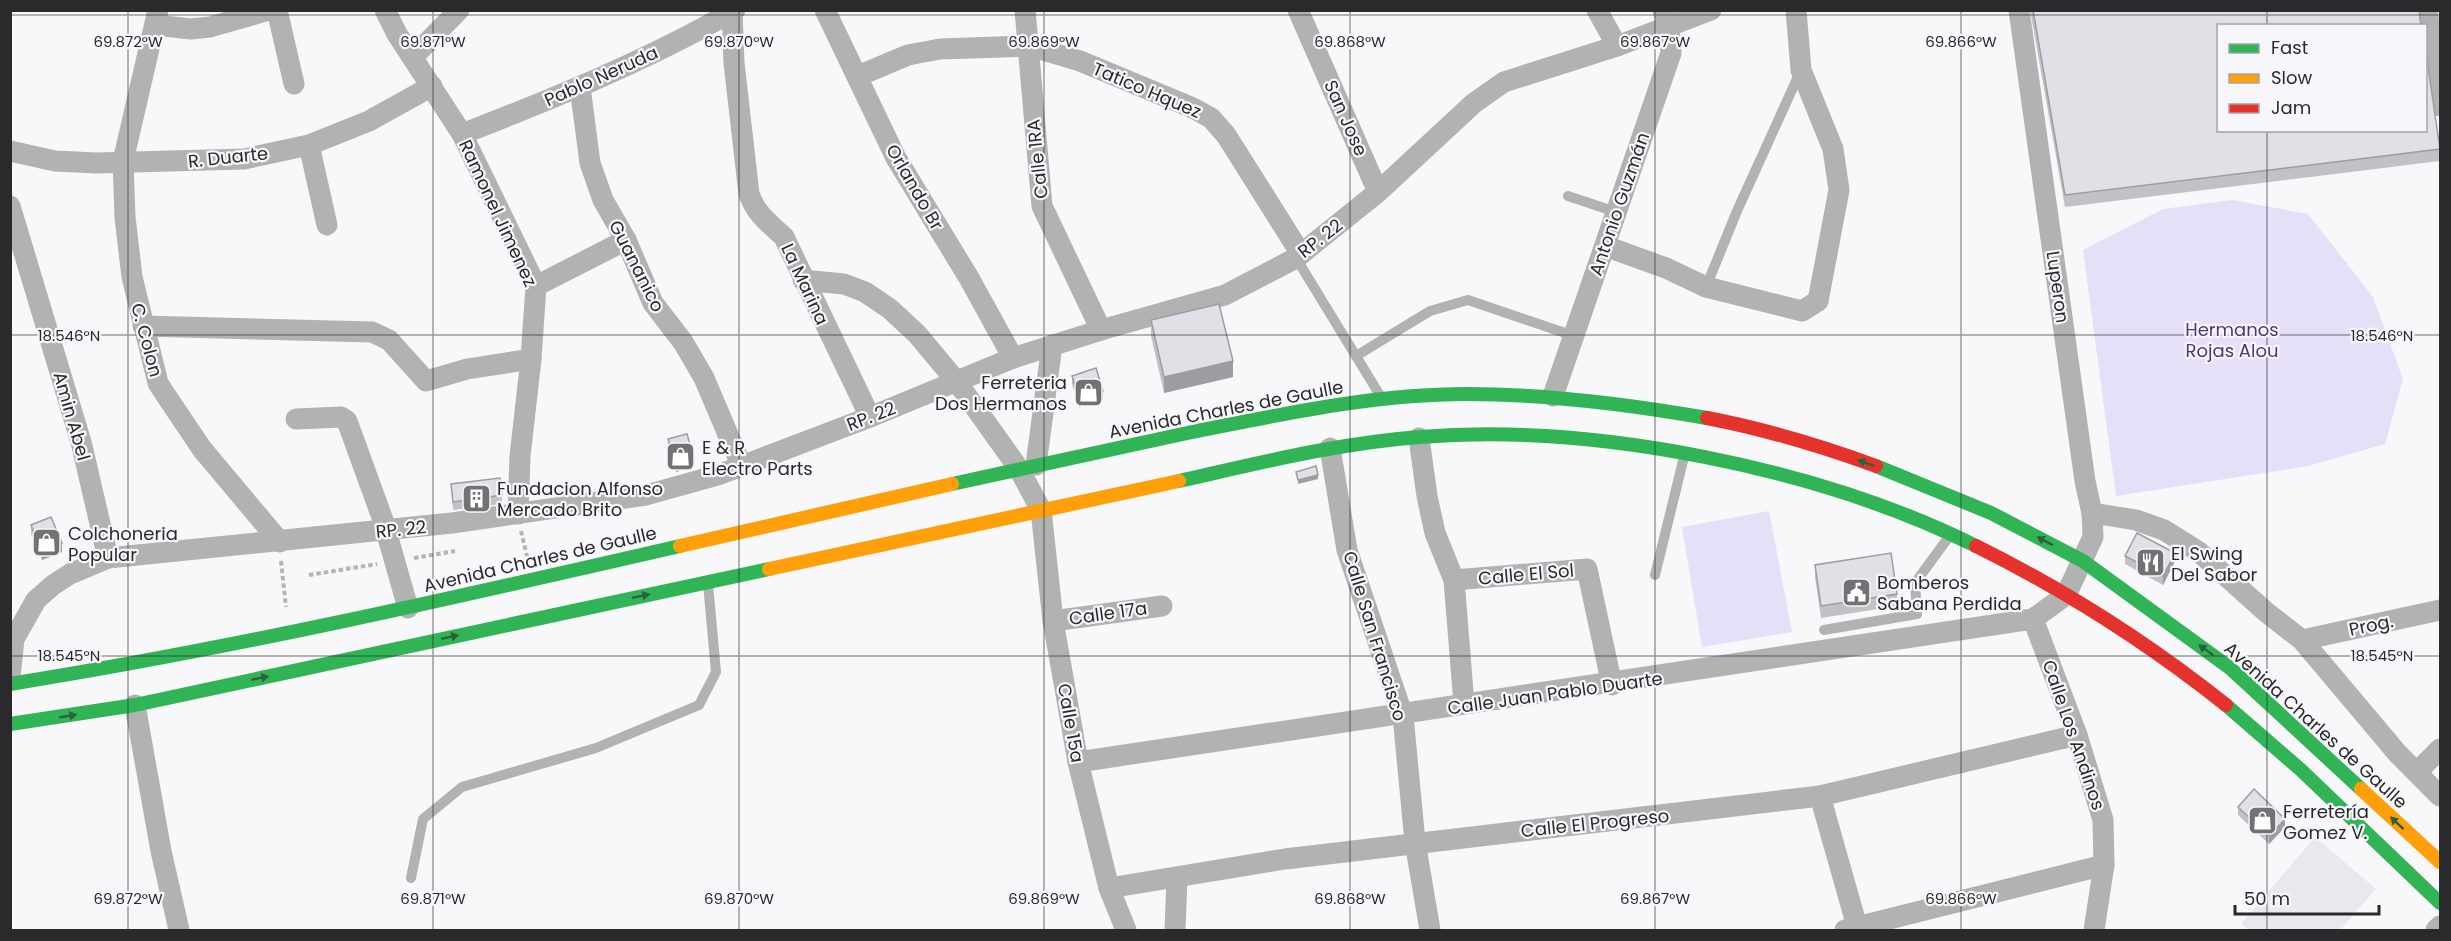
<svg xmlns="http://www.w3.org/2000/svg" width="2451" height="941" viewBox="0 0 2451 941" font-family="Poppins,sans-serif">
	<rect width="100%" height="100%" fill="#f8f7f9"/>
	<!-- built -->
	<polygon fill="#e9e8ef" points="2315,837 2376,889 2340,930 2249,930 2241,924"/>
	<!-- green -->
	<g fill="#e5dff7">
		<polygon points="2232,200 2308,214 2373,297 2403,379 2385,444 2308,466 2116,496 2083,250 2163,209"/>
		<polygon points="1769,511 1792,632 1702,647 1682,527"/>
	</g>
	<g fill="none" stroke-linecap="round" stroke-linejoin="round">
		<!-- path -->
		<g stroke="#b3b4b4" stroke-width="4" stroke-dasharray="4.5 3" stroke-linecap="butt">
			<polyline points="521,531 527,556"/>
			<polyline points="414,558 455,551"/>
			<polyline points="281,561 286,607"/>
			<polyline points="309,575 377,564"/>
		</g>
		<!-- lane -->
		<g stroke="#b1b2b2" stroke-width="10">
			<polyline points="1568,196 1616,212"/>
			<polyline points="1296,258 1381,397"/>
			<polyline points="1706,287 1737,211 1801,70"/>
			<polyline points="1356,356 1430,311 1468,300 1574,336"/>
			<polyline points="1655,575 1684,457"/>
			<polyline points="1824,630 1917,614 1915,583 1948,538"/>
			<polyline points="411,878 423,819 462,787 596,748 699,705 716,672 708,584"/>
		</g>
		<!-- street -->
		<g stroke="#b1b2b2" stroke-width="21">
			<polyline points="158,10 123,161 125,217 132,277 158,383 163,391 202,449 280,542"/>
			<polyline points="277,10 294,84"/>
			<polyline points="385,10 397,34 462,134 536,286 531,359 520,456 518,514"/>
			<path d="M 732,10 L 734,63 L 749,194 C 756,214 769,223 784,237 L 870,417"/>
			<polyline points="825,10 896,158 969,278 1013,358"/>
			<polyline points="1025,10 1042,206 1101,330"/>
			<polyline points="1298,10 1378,192"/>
			<polyline points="1597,10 1617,46"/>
			<polyline points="2019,10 2085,481 2092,513 2093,537 2066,595 2033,619 2077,735 2103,820 2104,865 2094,930"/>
			<polyline points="2427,10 2440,106"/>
			<polyline points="155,25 191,29 210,27 269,10"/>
			<polyline points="413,57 459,10"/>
			<polyline points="858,76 908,55 940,49 1029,46 1080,61 1193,108 1211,118 1226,135 1301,254"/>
			<polyline points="580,87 590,163 603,200 626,240 653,303 683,342 704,378 741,465"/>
			<path d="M 462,134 C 555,98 648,60 735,10"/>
			<polyline points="309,145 327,225"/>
			<polyline points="10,151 55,161 96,163 244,159 309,145 369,121 432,86"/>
			<polyline points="10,206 81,442 108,558"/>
			<polyline points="1605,246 1666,268 1706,287 1802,311 1818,301 1839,190 1833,149 1801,70 1796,10"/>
			<polyline points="803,280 844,284 865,292 890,309 917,334 957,382 1019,469 1041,510 1053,621 1078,762 1109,888 1126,930"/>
			<polyline points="536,286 626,240"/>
			<polyline points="143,326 372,332 389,340 426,381 467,369 531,359"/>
			<polyline points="1553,396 1671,53 1669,27 1663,10"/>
			<polyline points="296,419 341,417 347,421 383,520 408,608"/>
			<polyline points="1419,438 1427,496 1435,533 1454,580 1464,704"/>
			<polyline points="1330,448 1347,550 1403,716 1415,842 1430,930"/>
			<polyline points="1036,465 1052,345"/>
			<polyline points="2092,513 2136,520 2164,530 2199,552 2266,612 2302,640 2398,754 2440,796"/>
			<polyline points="1454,580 1587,569 1612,685"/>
			<polyline points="1053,621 1162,606"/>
			<polyline points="2302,640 2440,610"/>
			<polyline points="10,677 14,639 36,600 53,585 70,574 108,558 452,523 646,495 718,475 870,417 1013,358 1101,330 1225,295 1296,258 1378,192 1474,103 1504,82 1617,46 1711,10"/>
			<polyline points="135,705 161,851 179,930"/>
			<path d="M 1078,762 C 1396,717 1714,669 2033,619"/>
			<polyline points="2417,772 2440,749"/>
			<polyline points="1820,796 1858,930"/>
			<polyline points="1109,888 1285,859 1820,796 2077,735"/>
			<polyline points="1175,930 1177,878"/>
			<polyline points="1845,930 2104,865"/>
			<polyline points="2436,930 2440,926"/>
		</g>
		<!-- fast -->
		<g stroke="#30b455" stroke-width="14">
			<polyline points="1876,466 1991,513 2083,561 2230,668 2361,789"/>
			<path d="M 1179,481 C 1259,463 1338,443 1420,437 C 1595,423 1819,468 1976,546"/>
			<path d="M 952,484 C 1032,466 1112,449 1192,432 C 1283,414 1374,394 1467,394 C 1548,394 1627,404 1707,418"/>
			<path d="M 10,684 C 235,648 458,597 680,546"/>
			<polyline points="2226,705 2301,770 2440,903"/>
			<polyline points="10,724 135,705 769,569"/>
		</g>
		<!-- slow -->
		<g stroke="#ff9f0a" stroke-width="14">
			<polyline points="680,546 952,484"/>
			<polyline points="769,569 1179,481"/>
			<polyline points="2361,789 2440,862"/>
		</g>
		<!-- jam -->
		<g stroke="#e5322d" stroke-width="14">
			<path d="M 1707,418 C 1765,429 1821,446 1876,466"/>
			<path d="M 1976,546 C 2065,590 2148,643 2226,705"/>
		</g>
	</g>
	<!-- wall -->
	<g fill="#c2c1c6">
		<polygon points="2030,10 2419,10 2440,149 2440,161 2065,207"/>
		<polygon points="1151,320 1233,377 1164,393 1151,336"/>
		<polygon points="1072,376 1103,399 1079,407 1072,384"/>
		<polygon points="668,439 694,466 676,472 668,448"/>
		<polygon points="451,484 502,495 502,504 453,510"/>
		<polygon points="31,525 62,552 42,560 31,534"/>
		<polygon points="2125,556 2175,561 2163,585 2125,564"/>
		<polygon points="1815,565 1897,594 1897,606 1821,618 1815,577"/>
		<polygon points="2238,807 2285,827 2269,844 2238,815"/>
	</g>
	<!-- shaded-wall -->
	<g fill="#9e9da1">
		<polygon points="1233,361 1233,377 1164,393 1164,377"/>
		<polygon points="1103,391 1103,399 1079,407 1079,398"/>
		<polygon points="694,458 694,466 676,472 676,464"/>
		<polygon points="1318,475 1318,479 1298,484 1298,480"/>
		<polygon points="62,543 62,552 42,560 42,552"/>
		<polygon points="2175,553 2175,561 2163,585 2163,576"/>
		<polygon points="2285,819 2285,827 2269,844 2269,836"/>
	</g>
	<!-- building -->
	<g fill="#e2e0e6" stroke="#9e9da1" stroke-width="1.5">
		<polygon points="2033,10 2419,10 2421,26 2218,26 2218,130 2426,130 2426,53 2440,149 2065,195"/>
		<polygon points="1219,304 1233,361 1164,377 1151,320"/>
		<polygon points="1096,368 1103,391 1079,398 1072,376"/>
		<polygon points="687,434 694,458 676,464 668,439"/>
		<polygon points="1316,466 1318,475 1298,480 1296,472"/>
		<polygon points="500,478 502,495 453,502 451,484"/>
		<polygon points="51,517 62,543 42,552 31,525"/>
		<polygon points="2137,533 2175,553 2163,576 2125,556"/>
		<polygon points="1891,553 1897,594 1821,606 1815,565"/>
		<polygon points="2254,789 2285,819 2269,836 2238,807"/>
	</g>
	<!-- one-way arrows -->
	<defs><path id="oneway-solid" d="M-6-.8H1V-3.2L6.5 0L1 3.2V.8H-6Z" transform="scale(1.5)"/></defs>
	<g fill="#2c613c">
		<use href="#oneway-solid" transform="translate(1866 463) rotate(-160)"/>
		<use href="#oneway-solid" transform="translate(2045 541) rotate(-153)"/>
		<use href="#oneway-solid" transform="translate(641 596) rotate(-12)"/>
		<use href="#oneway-solid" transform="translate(450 637) rotate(-12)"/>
		<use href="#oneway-solid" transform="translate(2206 650) rotate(-144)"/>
		<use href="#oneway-solid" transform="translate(260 678) rotate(-12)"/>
		<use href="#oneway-solid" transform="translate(68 716) rotate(-9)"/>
		<use href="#oneway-solid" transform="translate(2397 823) rotate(-137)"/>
	</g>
	<!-- ticks -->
	<path fill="none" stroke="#2a2a2c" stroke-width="1.5" stroke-opacity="0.45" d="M 128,10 L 128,930M 433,10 L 433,930M 739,10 L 739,930M 1044,10 L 1044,930M 1350,10 L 1350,930M 1655,10 L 1655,930M 1961,10 L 1961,930M 2267,10 L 2267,26M 10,15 L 2440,15M 2267,130 L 2267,930M 10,335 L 2440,335M 10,656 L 2440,656"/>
	<!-- icons -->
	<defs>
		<symbol id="shop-square" viewBox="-11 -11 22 22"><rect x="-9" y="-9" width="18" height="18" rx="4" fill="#727274" stroke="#f7f6fa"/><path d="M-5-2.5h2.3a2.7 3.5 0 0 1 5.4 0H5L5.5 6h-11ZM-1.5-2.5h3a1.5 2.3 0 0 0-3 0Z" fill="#fff"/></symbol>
		<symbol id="building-square" viewBox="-11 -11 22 22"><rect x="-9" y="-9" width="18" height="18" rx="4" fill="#727274" stroke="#f7f6fa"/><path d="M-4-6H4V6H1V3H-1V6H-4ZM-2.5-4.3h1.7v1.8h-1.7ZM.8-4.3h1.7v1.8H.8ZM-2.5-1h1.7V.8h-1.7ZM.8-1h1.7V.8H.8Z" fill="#fff"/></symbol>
		<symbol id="restaurant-square" viewBox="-11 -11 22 22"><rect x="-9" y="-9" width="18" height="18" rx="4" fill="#727274" stroke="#f7f6fa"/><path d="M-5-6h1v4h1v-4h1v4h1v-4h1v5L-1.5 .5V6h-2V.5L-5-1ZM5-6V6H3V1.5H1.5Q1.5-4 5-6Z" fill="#fff"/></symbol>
		<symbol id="civic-square" viewBox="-11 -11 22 22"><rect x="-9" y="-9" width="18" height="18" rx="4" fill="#727274" stroke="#f7f6fa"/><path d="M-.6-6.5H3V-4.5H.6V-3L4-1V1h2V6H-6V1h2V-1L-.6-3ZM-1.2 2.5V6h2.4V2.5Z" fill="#fff"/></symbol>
	</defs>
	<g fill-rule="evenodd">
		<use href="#shop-square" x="1072" y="376" width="33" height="33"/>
		<use href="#shop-square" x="664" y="440" width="33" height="33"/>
		<use href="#building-square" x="460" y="482" width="33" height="33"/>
		<use href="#shop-square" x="30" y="526" width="33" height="33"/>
		<use href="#restaurant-square" x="2134" y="546" width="33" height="33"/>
		<use href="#civic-square" x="1840" y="576" width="33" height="33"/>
		<use href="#shop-square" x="2246" y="804" width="33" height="33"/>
	</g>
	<g text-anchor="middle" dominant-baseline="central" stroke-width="4.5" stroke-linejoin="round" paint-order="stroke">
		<!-- street labels -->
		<g font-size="18" fill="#2a2a2c" stroke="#f7f6fa">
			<text transform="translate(601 76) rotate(-24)">Pablo Neruda</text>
			<text transform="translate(1147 90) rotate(23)">Tatico Hquez</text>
			<text transform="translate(1346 118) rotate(66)">San Jose</text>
			<text transform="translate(228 157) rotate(-6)">R. Duarte</text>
			<text transform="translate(1037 159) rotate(-96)">Calle 1RA</text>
			<text transform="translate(915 187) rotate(60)">Orlando Br</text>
			<text transform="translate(1619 204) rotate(-71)">Antonio Guzmán</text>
			<text transform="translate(498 213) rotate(65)">Ramonel Jimenez</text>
			<text transform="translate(1320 238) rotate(-38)">RP. 22</text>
			<text transform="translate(637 266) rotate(63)">Guananico</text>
			<text transform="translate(805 284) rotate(65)">La Marina</text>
			<text transform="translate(2058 287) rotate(82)">Luperon</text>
			<text transform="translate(147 340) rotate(75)">C. Colon</text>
			<text transform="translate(1226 409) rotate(-11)">Avenida Charles de Gaulle</text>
			<text transform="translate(72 416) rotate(74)">Amin Abel</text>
			<text transform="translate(871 416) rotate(-21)">RP. 22</text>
			<text transform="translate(401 529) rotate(-6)">RP. 22</text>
			<text transform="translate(540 559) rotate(-13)">Avenida Charles de Gaulle</text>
			<text transform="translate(1526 574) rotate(-5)">Calle El Sol</text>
			<text transform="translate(1108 613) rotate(-8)">Calle 17a</text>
			<text transform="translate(2371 625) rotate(-12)">Prog.</text>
			<text transform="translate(1375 636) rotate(73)">Calle San Francisco</text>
			<text transform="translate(1555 693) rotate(-8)">Calle Juan Pablo Duarte</text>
			<text transform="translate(1071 723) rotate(80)">Calle 15a</text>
			<text transform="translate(2316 725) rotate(42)">Avenida Charles de Gaulle</text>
			<text transform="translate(2074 735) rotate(71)">Calle Los Andinos</text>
			<text transform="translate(1595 823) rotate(-6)">Calle El Progreso</text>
		</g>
		<!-- park labels -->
		<g font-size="18" fill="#4e367f" stroke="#f7f6fa">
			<text x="2232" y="329">Hermanos<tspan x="2232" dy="21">Rojas Alou</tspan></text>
		</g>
		<!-- poi labels -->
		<g font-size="18" fill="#2a2a2c" stroke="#f7f6fa" text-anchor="start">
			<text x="1067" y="382" text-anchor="end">Ferreteria<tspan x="1067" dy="21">Dos Hermanos</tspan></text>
			<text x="702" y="447">E &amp; R<tspan x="702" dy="21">Electro Parts</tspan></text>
			<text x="497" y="488">Fundacion Alfonso<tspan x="497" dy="21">Mercado Brito</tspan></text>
			<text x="68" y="533">Colchoneria<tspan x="68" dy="21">Popular</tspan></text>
			<text x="2171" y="553">El Swing<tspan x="2171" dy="21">Del Sabor</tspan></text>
			<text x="1877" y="582">Bomberos<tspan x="1877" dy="21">Sabana Perdida</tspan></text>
			<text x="2283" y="811">Ferretería<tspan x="2283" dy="21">Gomez V.</tspan></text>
		</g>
	</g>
	<g font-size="15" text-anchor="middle" fill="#2a2a2c" stroke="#f7f6fa" stroke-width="4.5" stroke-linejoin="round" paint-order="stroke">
		<text x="128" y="47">69.872°W</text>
		<text x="433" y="47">69.871°W</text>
		<text x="739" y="47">69.870°W</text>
		<text x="1044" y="47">69.869°W</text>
		<text x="1350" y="47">69.868°W</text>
		<text x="1655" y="47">69.867°W</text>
		<text x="1961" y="47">69.866°W</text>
		<text x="69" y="341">18.546°N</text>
		<text x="2382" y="341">18.546°N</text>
		<text x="69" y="661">18.545°N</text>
		<text x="2382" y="661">18.545°N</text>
		<text x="128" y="904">69.872°W</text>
		<text x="433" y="904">69.871°W</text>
		<text x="739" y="904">69.870°W</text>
		<text x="1044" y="904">69.869°W</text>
		<text x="1350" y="904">69.868°W</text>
		<text x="1655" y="904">69.867°W</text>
		<text x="1961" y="904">69.866°W</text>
	</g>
	<!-- border -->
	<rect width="2451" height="941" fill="none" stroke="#2a2a2c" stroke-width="24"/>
	<!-- legend -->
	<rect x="2217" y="24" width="210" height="108" fill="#f7f6fa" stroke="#a5a4a8" stroke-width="1.5"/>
	<rect x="2229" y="44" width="30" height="9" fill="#30b455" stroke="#a5a4a8" stroke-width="1.5"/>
	<text x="2271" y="54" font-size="18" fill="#2a2a2c">Fast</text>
	<rect x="2229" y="74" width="30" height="9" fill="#ff9f0a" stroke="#a5a4a8" stroke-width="1.5"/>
	<text x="2271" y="84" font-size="18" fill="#2a2a2c">Slow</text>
	<rect x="2229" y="104" width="30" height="9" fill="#e5322d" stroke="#a5a4a8" stroke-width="1.5"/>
	<text x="2271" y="114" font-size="18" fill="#2a2a2c">Jam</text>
	<!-- scale -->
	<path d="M2235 905v9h144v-9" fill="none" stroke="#2a2a2c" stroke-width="3"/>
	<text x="2244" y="905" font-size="18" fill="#2a2a2c" stroke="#f7f6fa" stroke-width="4.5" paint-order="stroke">50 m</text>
</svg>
